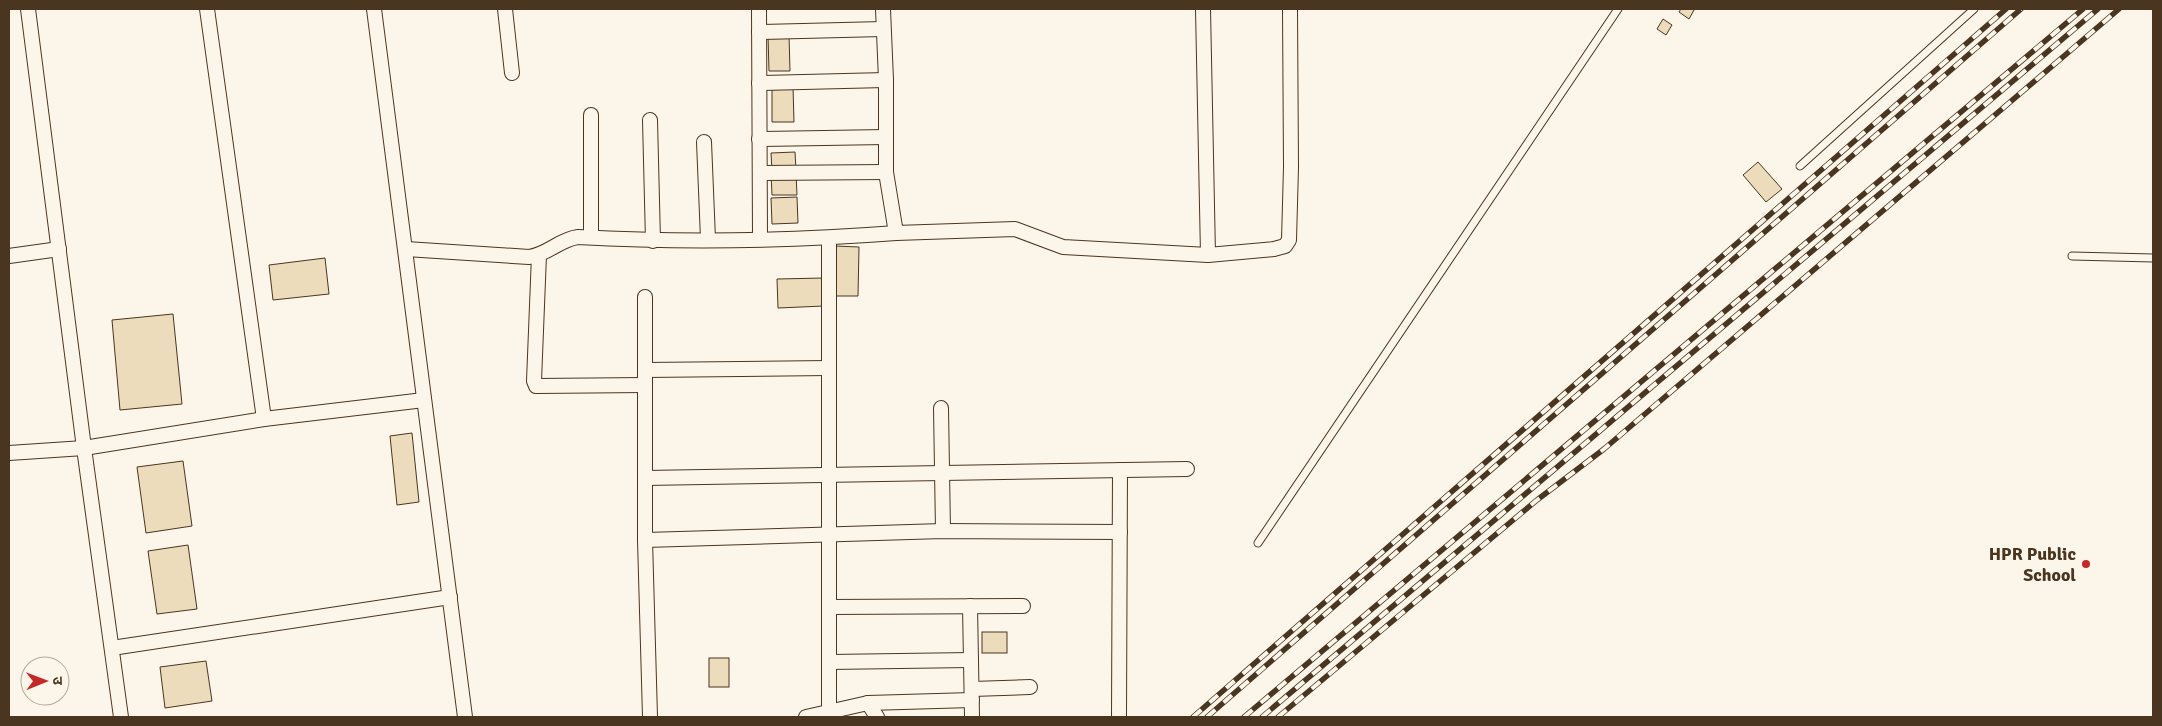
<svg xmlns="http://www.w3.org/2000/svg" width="2162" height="726" viewBox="0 0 2162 726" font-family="Signika,'Noto Sans Devanagari',sans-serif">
	<rect width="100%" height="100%" fill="#fbf6e9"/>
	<!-- building -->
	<g fill="#ecdcbc" stroke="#4a3520">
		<polygon points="1681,9 1692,9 1694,10 1689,19 1679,12"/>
		<polygon points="1663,19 1672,25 1666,35 1657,29"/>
		<polygon points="789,35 790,71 769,71 768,36"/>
		<polygon points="793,87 794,122 772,122 772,88"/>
		<polygon points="795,152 796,170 772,171 771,153"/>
		<polygon points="1758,162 1782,189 1766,202 1743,175"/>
		<polygon points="796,173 797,195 772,195 771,174"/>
		<polygon points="797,197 798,223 772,224 771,198"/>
		<polygon points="835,246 859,247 858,296 834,296"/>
		<polygon points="325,258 329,294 273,300 269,265"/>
		<polygon points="824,278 824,306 778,308 777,279"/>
		<polygon points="173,314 182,404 120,410 112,320"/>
		<polygon points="412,433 419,502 397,505 390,436"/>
		<polygon points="183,461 192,526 146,533 137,467"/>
		<polygon points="188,545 197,609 157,614 148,551"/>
		<rect x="982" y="632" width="25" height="21"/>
		<rect x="709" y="658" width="20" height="29"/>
		<polygon points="206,661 212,701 165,708 160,667"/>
	</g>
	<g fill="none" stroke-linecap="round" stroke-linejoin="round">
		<defs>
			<g id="service">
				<polyline points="1800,166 1974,9"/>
				<polyline points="2072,256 2153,258"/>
				<polyline points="1258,543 1618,9"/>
			</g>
			<g id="minor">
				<polyline points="28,9 84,448 121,717"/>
				<polyline points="207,9 264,419"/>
				<polyline points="374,9 465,717"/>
				<polyline points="505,9 512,73"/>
				<polyline points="759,9 760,238"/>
				<polyline points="883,9 886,80 886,172 896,233 1015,229 1063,247 1208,255 1274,249 1285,246 1289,240 1291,167 1290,9"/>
				<polyline points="1203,9 1208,255"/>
				<polyline points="759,32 883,29"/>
				<polyline points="759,83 886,80"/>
				<polyline points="650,120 653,241"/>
				<polyline points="759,139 886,137"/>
				<polyline points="704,142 708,239"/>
				<polyline points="760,173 886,172"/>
				<polyline points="591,237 591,115"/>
				<path d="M 406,249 L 529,257 C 547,255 560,239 578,237 C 684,243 790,241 896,233"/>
				<polyline points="539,255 534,381 536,386 645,385"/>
				<polyline points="9,256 59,249"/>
				<polyline points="645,297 645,540 650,717"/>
				<polyline points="645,370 829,368"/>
				<polyline points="941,408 943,531"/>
				<polyline points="9,453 84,448 264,419 424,400"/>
				<polyline points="645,478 1187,469"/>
				<polyline points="645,540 943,531 1120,532"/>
				<polyline points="970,606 972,717"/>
				<polyline points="829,607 1023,606"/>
				<polyline points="112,648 450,597"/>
				<polyline points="829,662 971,660"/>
				<polyline points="972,689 1030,687"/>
				<polyline points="868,703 877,717"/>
				<polyline points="829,711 829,238"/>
				<polyline points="806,717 868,703 972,700"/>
				<polyline points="1119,717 1120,470"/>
			</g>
		</defs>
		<!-- service casing -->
		<use href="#service" stroke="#4a3520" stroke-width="9"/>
		<!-- minor casing -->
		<use href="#minor" stroke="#4a3520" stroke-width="16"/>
		<!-- service -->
		<use href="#service" stroke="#fbf6e9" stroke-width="7"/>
		<!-- minor -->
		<use href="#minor" stroke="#fbf6e9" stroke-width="14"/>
		<defs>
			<g id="rail">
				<polyline points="1193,717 2006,9"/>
				<polyline points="1207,717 2021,9"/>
				<polyline points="1244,717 2083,9"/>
				<polyline points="1262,717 2098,9"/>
				<polyline points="1278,717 1537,500 1604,449 2119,9"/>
			</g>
		</defs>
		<!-- rail casing -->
		<use href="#rail" stroke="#4a3520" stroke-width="5.5"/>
		<!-- rail -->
		<use href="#rail" stroke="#fbf6e9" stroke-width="4" stroke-dasharray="11" stroke-linecap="butt"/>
	</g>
	<!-- markers -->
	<circle fill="#c62828" stroke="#fbf6e9" stroke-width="2" cx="2086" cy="564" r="5"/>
	<g text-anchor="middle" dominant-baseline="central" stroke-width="4" stroke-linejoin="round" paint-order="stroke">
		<!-- poi labels -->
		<g font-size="18" font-weight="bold" fill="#4a3520" stroke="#fbf6e9" text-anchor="end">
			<text x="2076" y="554">HPR Public<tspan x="2076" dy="21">School</tspan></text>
		</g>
	</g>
	<!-- border -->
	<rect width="2162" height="726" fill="none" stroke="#4a3520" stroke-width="20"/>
	<!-- north arrow -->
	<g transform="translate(45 681) rotate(89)"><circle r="24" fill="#fbf6e9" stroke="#b4a999"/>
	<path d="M0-4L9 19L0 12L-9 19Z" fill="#c62828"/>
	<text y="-8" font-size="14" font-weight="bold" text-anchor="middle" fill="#4a3520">उ</text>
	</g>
</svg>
